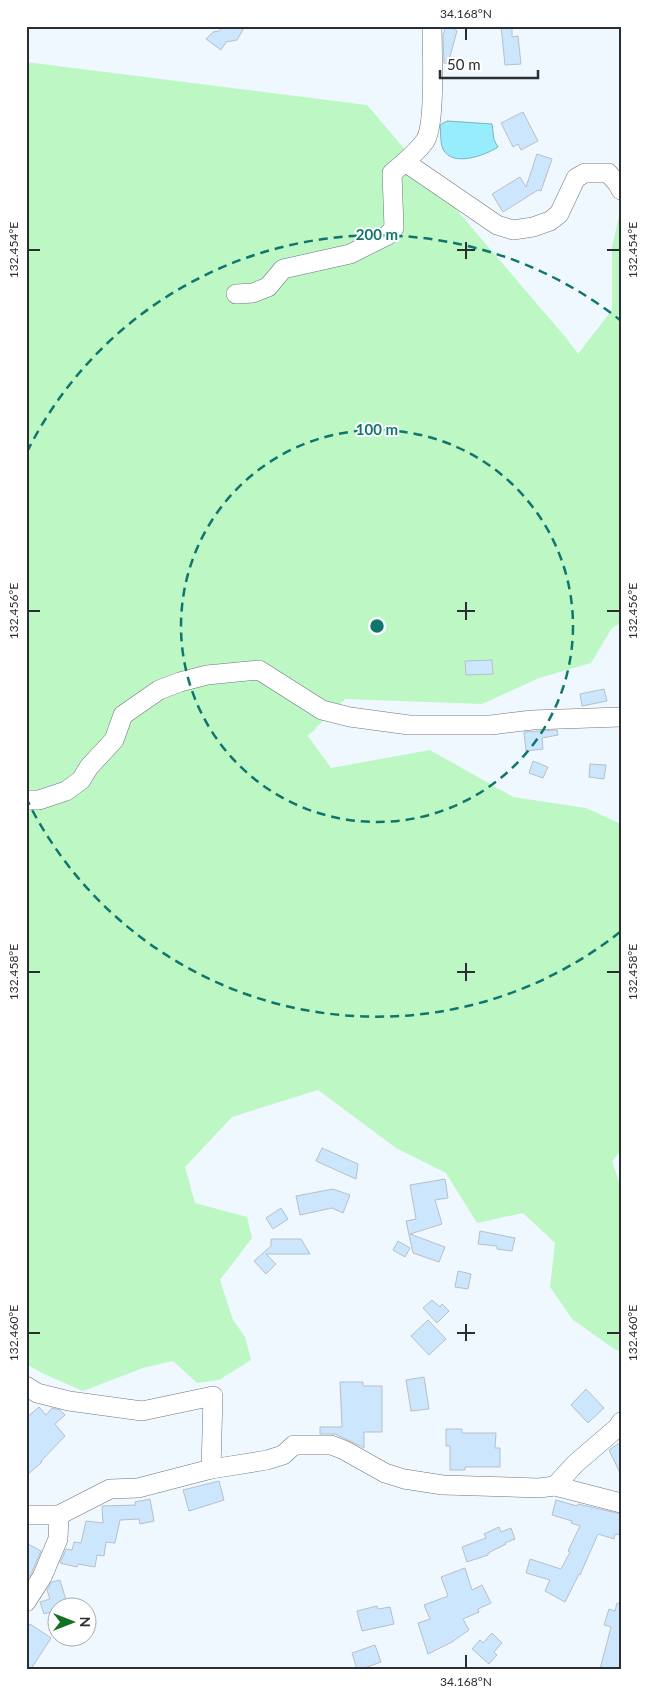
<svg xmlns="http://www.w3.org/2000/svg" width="647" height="1695" viewBox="0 0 647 1695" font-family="Lato,sans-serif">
	<rect width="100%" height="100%" fill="#eff8ff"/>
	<!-- green -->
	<polygon fill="#bdf7c4" points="26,62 367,105 567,339 578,354 612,310 612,247 621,207 621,623 612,628 591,663 539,678 482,704 345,699 308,736 331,768 430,750 513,797 586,808 621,824 621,1151 612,1161 621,1187 621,1350 616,1350 573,1320 550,1287 555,1243 523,1213 477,1223 446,1173 396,1148 318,1090 232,1117 185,1167 195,1203 247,1217 252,1238 220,1280 233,1320 245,1337 251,1360 219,1380 197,1383 173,1361 143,1368 83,1391 44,1374 26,1364"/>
	<!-- water -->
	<path fill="#98edfc" stroke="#77b4bf" d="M 447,121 L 492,124 L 494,140 L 498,147 C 486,155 452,168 443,149 C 440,143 441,132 440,125 Z"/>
	<!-- building -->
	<g fill="#cbe6fd" stroke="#b6c0c8">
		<polygon points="224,26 245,26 237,40 226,42 221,50 206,39 213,32 219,31"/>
		<polygon points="446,26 450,26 457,31 448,64 444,63 443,35"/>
		<polygon points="501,26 512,26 512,37 518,36 521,64 505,65"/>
		<polygon points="523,112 538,141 521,150 518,144 513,147 501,123"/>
		<polygon points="537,154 552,159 541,191 538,190 503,212 492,194 520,177 526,187"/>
		<polygon points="492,660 493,674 466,675 465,661"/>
		<polygon points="604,689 607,701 582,706 580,694"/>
		<polygon points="557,730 558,735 542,738 543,749 526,751 524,732"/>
		<polygon points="533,761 548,767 543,778 529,773"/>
		<polygon points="590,764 606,765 604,779 589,777"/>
		<polygon points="322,1148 358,1164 356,1179 316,1161"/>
		<polygon points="445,1179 448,1198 435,1200 442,1224 410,1234 445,1247 439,1262 413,1253 406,1221 416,1219 410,1185"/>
		<polygon points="333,1189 350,1195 343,1213 332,1208 300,1215 296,1196"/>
		<polygon points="281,1208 288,1219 273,1229 266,1218"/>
		<polygon points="480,1231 515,1238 512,1251 497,1249 497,1246 478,1244"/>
		<polygon points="271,1239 301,1239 310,1254 266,1254 276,1264 266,1274 254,1261 271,1246"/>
		<polygon points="398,1241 410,1248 405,1257 393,1250"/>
		<polygon points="458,1271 471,1274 468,1289 455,1287"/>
		<polygon points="432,1300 440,1307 442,1304 449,1311 437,1323 423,1308"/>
		<polygon points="428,1320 446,1339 429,1355 411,1336"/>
		<polygon points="424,1377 429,1409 411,1411 406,1380"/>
		<polygon points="340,1382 363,1382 363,1386 382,1386 382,1432 364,1432 364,1448 335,1434 320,1434 320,1427 342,1427"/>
		<polygon points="586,1389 604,1408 588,1423 571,1405"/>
		<polygon points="39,1407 46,1415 52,1408 60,1410 65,1415 55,1424 65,1436 41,1461 42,1462 26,1476 26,1418"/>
		<polygon points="446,1429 462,1429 462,1433 496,1433 495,1448 500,1448 500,1467 465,1467 465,1470 450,1470 450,1446 446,1446"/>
		<polygon points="621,1442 621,1475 609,1450"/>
		<polygon points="219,1481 224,1500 189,1511 183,1490"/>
		<polygon points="150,1499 154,1521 140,1524 139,1519 120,1520 115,1543 106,1542 104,1556 97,1555 95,1567 78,1564 77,1567 60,1563 66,1549 72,1550 74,1542 81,1543 86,1521 103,1523 102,1506 136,1505 135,1502"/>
		<polygon points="556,1500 577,1506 578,1504 621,1514 621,1535 615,1534 614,1539 598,1534 580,1575 579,1574 565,1602 545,1591 550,1580 526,1573 530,1559 561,1569 570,1552 568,1551 580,1526 571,1523 572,1521 552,1515"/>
		<polygon points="499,1527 501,1532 511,1528 515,1539 505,1543 506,1544 488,1553 488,1555 467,1562 462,1547 486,1538 484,1534"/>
		<polygon points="26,1543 41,1551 32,1572 26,1581"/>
		<polygon points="465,1568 472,1590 482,1585 491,1603 478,1609 479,1612 463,1619 469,1630 452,1642 428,1654 418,1623 430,1619 424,1605 448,1596 441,1577"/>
		<polygon points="60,1580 68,1607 58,1608 58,1610 44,1614 40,1602 50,1599 47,1590 52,1582"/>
		<polygon points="617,1603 621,1604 621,1661 619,1669 600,1669 611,1627 604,1625 609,1609 615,1611"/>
		<polygon points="377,1606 378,1609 390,1607 394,1624 362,1631 357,1611"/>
		<polygon points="30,1624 51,1638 31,1669 26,1669 26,1630"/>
		<polygon points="492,1633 502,1643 494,1652 497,1655 489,1664 472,1649 480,1640 483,1643"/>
		<polygon points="375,1645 381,1662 362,1669 357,1669 352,1653"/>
	</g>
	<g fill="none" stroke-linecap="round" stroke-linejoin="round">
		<defs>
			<g id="minor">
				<polyline points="405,162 497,225 513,230 533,227 550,221 559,214 576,178 585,173 608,173 617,183 621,190"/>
				<path d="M 236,294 L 253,293 L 268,287 L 283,269 L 350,254 L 388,235 L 394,228 L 392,173 C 403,164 416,153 425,141 C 436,125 432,49 432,26"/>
				<polyline points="26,800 39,800 66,791 81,780 89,767 114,740 123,715 159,690 180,682 207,675 259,670 322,710 350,717 409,725 491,725 532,720 621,717"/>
				<polyline points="26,1386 37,1393 69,1401 142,1411 213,1396 211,1469"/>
				<polyline points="555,1486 575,1464 618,1427 621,1422"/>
				<polyline points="26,1515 59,1515 110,1489 138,1488 211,1469 267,1460 283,1455 294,1445 331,1445 344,1450 385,1473 404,1479 443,1485 539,1488 555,1486 621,1503"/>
				<polyline points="26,1602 42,1577 58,1539 59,1515"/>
			</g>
		</defs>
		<!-- minor casing -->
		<use href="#minor" stroke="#6c757c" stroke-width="20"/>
		<!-- minor -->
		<use href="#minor" stroke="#fff" stroke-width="19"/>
	</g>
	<!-- ticks -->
	<path fill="none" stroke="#2a2e31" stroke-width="2" d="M 466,28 L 466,40M 466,242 L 466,259M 28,250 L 40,250M 457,250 L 475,250M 607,250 L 620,250M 466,602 L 466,620M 28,611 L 40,611M 457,611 L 475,611M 607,611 L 620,611M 466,963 L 466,981M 28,972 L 40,972M 457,972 L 475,972M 607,972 L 620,972M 466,1324 L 466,1341M 28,1333 L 40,1333M 457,1333 L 475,1333M 607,1333 L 620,1333M 466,1655 L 466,1668"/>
	<!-- distance rings -->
	<g fill="none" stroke="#0f766e" stroke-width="2.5" stroke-dasharray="9 6">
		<circle cx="377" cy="626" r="196"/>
		<path d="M620 932A391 391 0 0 1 27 800M27 452A391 391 0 0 1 620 320"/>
	</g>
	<circle cx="377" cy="626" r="8" fill="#0f766e" stroke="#fff" stroke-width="2.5"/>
	<g font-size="15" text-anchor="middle" font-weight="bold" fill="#0f766e" stroke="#fff" stroke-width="4" stroke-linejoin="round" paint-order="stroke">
		<text x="377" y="240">200 m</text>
		<text x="377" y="435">100 m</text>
	</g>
	<!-- border -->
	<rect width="647" height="1695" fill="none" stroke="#ffffff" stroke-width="55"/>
	<!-- north arrow -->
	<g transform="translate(72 1622) rotate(90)"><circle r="24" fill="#ffffff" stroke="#aaabad"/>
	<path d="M0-4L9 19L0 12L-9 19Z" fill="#137221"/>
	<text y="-8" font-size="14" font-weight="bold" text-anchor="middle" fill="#2a2e31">N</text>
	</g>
	<!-- scale -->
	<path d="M440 70v8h98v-8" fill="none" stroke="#2a2e31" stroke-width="2.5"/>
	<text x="447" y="70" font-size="15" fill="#2a2e31" stroke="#ffffff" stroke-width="4" paint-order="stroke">50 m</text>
	<rect x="28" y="28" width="592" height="1640" fill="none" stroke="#2a2e31" stroke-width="2"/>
	<g font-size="12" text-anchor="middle" fill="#2a2e31">
		<text x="466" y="18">34.168°N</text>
		<text transform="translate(633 250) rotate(-90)" y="4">132.454°E</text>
		<text transform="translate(14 250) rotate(-90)" y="4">132.454°E</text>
		<text transform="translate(14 611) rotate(-90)" y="4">132.456°E</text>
		<text transform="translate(633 611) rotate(-90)" y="4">132.456°E</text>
		<text transform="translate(633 972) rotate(-90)" y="4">132.458°E</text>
		<text transform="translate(14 972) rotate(-90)" y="4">132.458°E</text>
		<text transform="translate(14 1333) rotate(-90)" y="4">132.460°E</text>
		<text transform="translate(633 1333) rotate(-90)" y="4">132.460°E</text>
		<text x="466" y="1686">34.168°N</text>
	</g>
</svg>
